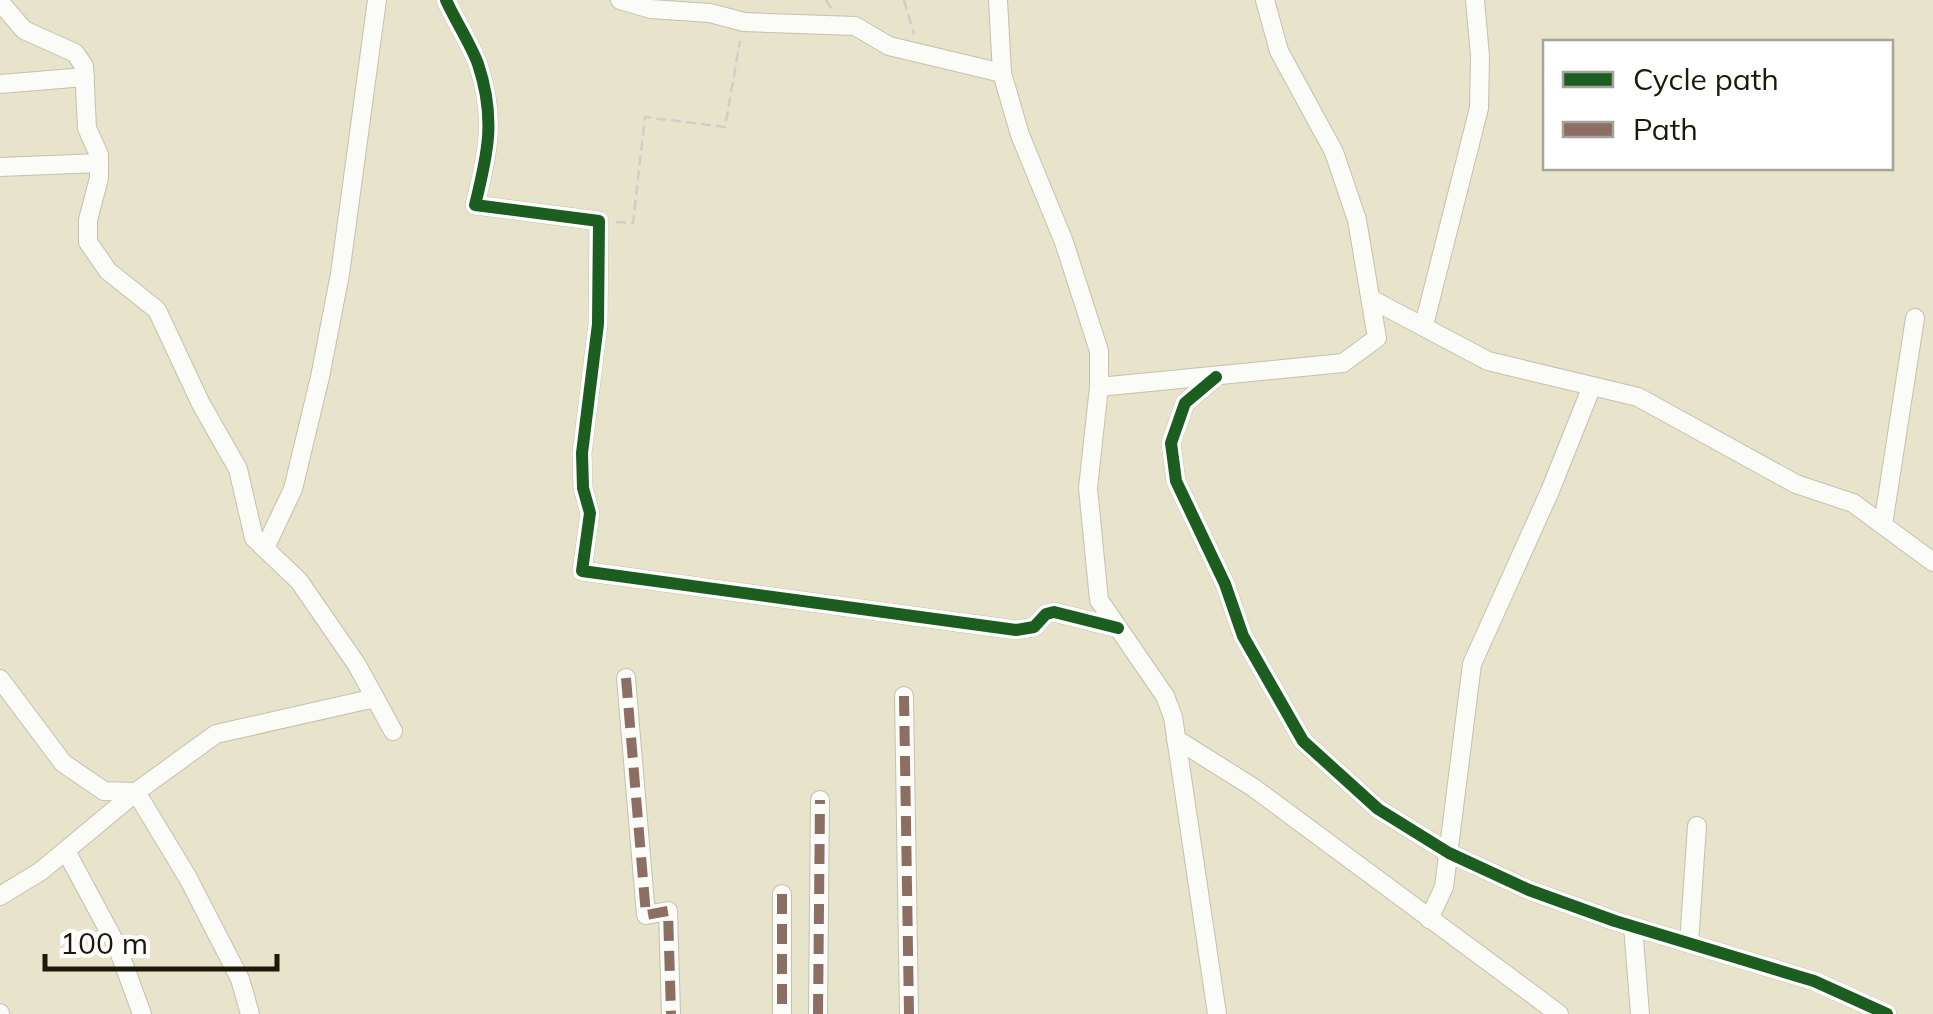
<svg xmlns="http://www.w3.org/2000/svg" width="1933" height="1014" viewBox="0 0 1933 1014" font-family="Mulish,sans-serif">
	<rect width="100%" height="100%" fill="#e7e4cb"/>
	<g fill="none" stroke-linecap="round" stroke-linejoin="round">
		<defs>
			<g id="street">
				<path d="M 446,0 C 456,22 470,43 478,64 C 496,118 488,153 475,205 L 599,221 L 598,324 L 582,453 L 583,488 L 590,513 L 582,571 L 1016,630 L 1034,627 L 1046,614 L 1054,612 L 1118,628"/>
				<polyline points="620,0 651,9 710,13 744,22 855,26 889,46 1002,73"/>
				<polyline points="998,0 1002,73 1020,135 1064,242 1099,351 1099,387 1088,488 1099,600 1165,696 1173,717 1217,1014"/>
				<polyline points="0,2 24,30 75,53 84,66 87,128 99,155 99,178 88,220 88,242 108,271 157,310 201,404 238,469 254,538 299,581 357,665 393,731"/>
				<polyline points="0,84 85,77"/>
				<polyline points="0,167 99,163"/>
				<polyline points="1371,299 1488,361 1638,397 1796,484 1853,503 1933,562"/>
				<polyline points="1424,325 1479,108 1480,56 1475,0"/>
				<polyline points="1216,377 1185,403 1171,443 1176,481 1225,584 1243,636 1303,741 1378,809 1449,853 1529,890 1615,921 1814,981 1887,1014"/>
				<polyline points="1099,387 1343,363 1377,338 1357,220 1334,152 1279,51 1265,0"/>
				<polyline points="1883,525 1915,318"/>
				<polyline points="265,548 293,489 320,377 340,274 377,0"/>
				<polyline points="626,678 646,915 668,911 671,1014"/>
				<polyline points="0,679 63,763 104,791 136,792 188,878 240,979 250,1014"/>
				<polyline points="904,696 909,1014"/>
				<polyline points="1176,739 1254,788 1559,1014"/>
				<polyline points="66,851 117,946 142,1014"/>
				<polyline points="782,894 782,1014"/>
				<polyline points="0,896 41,871 136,792 216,734 375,698"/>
				<polyline points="1429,919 1444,887 1472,664 1550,491 1592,386"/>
				<polyline points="1633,926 1640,1014"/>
				<polyline points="1689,943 1697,826"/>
				<polyline points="0,1013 0,1014"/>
				<polyline points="818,1014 820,800"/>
			</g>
		</defs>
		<!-- street casing -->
		<use href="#street" stroke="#c4c1ae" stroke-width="20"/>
		<!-- path -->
		<g stroke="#cfcec7" stroke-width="2.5" stroke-dasharray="10 5" stroke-linecap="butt">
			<polyline points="826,0 832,10"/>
			<polyline points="904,0 914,34"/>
			<polyline points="616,222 633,223 645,117 725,127 740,41"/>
		</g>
		<!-- street -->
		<use href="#street" stroke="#fbfbf7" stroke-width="18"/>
		<!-- quiet -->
		<g stroke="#8d6e63" stroke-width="10" stroke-dasharray="20 10" stroke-linecap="butt">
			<polyline points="626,678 646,915 668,911 671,1014"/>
			<polyline points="904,696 909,1014"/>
			<polyline points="782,894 782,1014"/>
			<polyline points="818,1014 820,800"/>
		</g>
		<defs>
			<g id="cycleway">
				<path d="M 446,0 C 456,22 470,43 478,64 C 496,118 488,153 475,205 L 599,221 L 598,324 L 582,453 L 583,488 L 590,513 L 582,571 L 1016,630 L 1034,627 L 1046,614 L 1054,612 L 1118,628"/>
				<polyline points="1216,377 1185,403 1171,443 1176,481 1225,584 1243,636 1303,741 1378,809 1449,853 1529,890 1615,921 1814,981 1887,1014"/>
			</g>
		</defs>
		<!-- cycleway casing -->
		<use href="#cycleway" stroke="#fff" stroke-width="19"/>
		<!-- cycleway -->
		<use href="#cycleway" stroke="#1b5e20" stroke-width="12"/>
	</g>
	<!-- legend -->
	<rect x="1543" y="40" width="350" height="130" fill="#ffffff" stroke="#a4a39c" stroke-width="2.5"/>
	<rect x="1563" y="72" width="50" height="15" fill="#1b5e20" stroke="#a4a39c" stroke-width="2.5"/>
	<text x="1633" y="90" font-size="30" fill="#1c1908">Cycle path</text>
	<rect x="1563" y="122" width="50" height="15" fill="#8d6e63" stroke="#a4a39c" stroke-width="2.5"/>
	<text x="1633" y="140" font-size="30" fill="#1c1908">Path</text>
	<!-- scale -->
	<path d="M45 954v15h232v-15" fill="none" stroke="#1c1908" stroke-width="5"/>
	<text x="60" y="954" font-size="30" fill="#1c1908" stroke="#ffffff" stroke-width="8" paint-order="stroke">100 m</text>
</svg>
